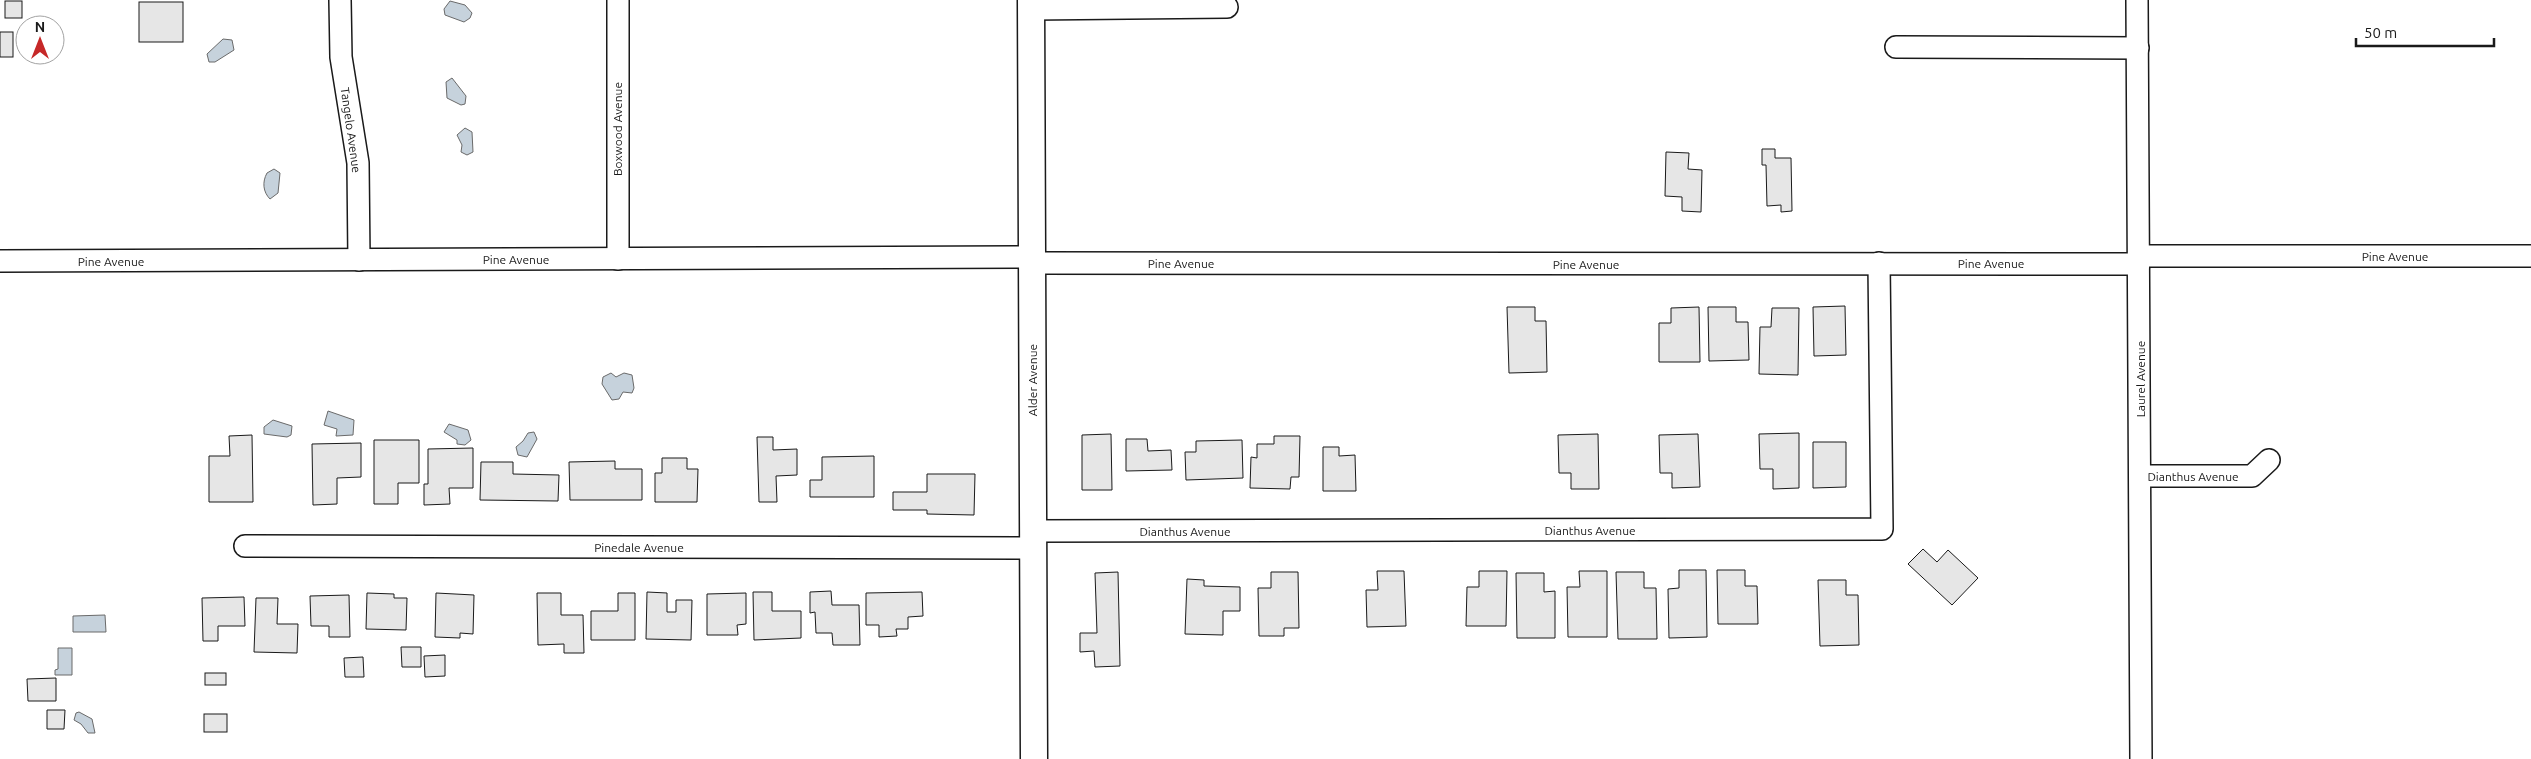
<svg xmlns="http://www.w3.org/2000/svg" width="2531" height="759" viewBox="0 0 2531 759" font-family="Ubuntu,sans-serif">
	<rect width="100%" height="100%" fill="#fff"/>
	<!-- water -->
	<g fill="#c6d2dc" stroke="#6a6a6a">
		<polygon points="450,1 465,5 472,13 470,18 464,22 445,15 444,9"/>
		<polygon points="223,39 232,40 234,50 215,62 209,62 207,54"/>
		<polygon points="452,78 466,96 465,104 461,105 447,98 446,82"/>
		<polygon points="465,128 472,132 473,152 467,155 461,152 462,145 457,135"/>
		<path d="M 274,169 L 280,173 L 278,193 L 270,199 C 263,192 262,182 267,173 Z"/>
		<polygon points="611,373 616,377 624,373 632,375 634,388 632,393 623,392 619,399 612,400 602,384 603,377"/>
		<polygon points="328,411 354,420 353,435 336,436 337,429 324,425"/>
		<polygon points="273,420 292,426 291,435 287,437 264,434 264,427"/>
		<polygon points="449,424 468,430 471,440 465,445 457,444 457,440 444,432"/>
		<polygon points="534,432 537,439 527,457 518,455 516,447 523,441 528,433"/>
		<polygon points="105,615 106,632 73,632 73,616"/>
		<polygon points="58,648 72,648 72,675 55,675 55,670 58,669"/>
		<polygon points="79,712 92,719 95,733 88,733 81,724 74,720 76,713"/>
	</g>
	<!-- building -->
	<g fill="#e6e6e6" stroke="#1a1a1a">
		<rect x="5" y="1" width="17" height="17"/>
		<rect x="139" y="2" width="44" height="40"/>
		<rect x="0" y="32" width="13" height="25"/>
		<polygon points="1762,149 1775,149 1775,158 1791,158 1792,211 1781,212 1781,205 1767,206 1766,165 1762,165"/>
		<polygon points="1666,152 1689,153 1688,169 1702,170 1701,212 1682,211 1682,197 1665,196"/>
		<polygon points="1845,306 1846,355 1814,356 1813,307"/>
		<polygon points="1507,307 1535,307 1535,321 1546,321 1547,372 1509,373"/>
		<polygon points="1699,307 1700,362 1659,362 1659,323 1671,323 1671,308"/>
		<polygon points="1708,307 1736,307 1736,322 1748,322 1749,360 1709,361"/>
		<polygon points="1772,308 1799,308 1798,375 1759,374 1760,327 1771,327"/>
		<polygon points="1799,433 1799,488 1773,489 1773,469 1760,469 1759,434"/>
		<polygon points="1111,434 1112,490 1082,490 1082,435"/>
		<polygon points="1598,434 1599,489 1571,489 1571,473 1559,473 1558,435"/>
		<polygon points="1698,434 1700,487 1672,488 1672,473 1660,473 1659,435"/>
		<polygon points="252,435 253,502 209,502 209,456 230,456 229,436"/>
		<polygon points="1274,436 1300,436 1299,477 1291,477 1290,489 1250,488 1251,457 1257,458 1257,444 1274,444"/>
		<polygon points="757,437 773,437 773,450 797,449 797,475 776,476 777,502 759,502"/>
		<polygon points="1126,439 1147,439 1148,451 1171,450 1172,470 1126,471"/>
		<polygon points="374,440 419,440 419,483 398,483 398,504 374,504"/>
		<polygon points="1242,440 1243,478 1186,480 1185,452 1196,452 1196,441"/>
		<polygon points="1813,442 1846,442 1846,487 1813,488"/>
		<polygon points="361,443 361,477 337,478 337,504 313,505 312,444"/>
		<polygon points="1323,447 1339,447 1339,456 1355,455 1356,491 1323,491"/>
		<polygon points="473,448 473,488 449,488 450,504 424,505 424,484 428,484 428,449"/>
		<polygon points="874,456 874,497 810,497 810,480 822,480 822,457"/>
		<polygon points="662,458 687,458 687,469 698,469 697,502 655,502 655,473 662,473"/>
		<polygon points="615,461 615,469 642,469 642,500 570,500 569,462"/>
		<polygon points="481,462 513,462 513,474 559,475 558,501 480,500"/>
		<polygon points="927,474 975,474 974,515 927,514 927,510 893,510 893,492 927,492"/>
		<polygon points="1923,549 1937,562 1948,550 1978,578 1952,605 1908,564"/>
		<polygon points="1679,570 1706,570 1707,637 1669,638 1668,589 1679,588"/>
		<polygon points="1717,570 1745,570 1745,586 1757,586 1758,624 1718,624"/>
		<polygon points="1377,571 1404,571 1406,626 1367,627 1366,590 1378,590"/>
		<polygon points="1479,571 1507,571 1506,626 1466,626 1467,587 1479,587"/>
		<polygon points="1579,571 1607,571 1607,637 1568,637 1567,587 1580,587"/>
		<polygon points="1118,572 1120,666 1095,667 1094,651 1080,652 1080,633 1097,633 1095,573"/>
		<polygon points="1271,572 1298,572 1299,628 1284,628 1284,636 1259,636 1258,588 1271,588"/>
		<polygon points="1616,572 1644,572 1644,588 1656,588 1657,639 1618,639"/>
		<polygon points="1516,573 1544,573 1544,592 1555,591 1555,638 1517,638"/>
		<polygon points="1187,579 1204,580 1204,586 1240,587 1240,611 1223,611 1223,635 1185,634"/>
		<polygon points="1818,580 1846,580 1846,595 1858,595 1859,645 1820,646"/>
		<polygon points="831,591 832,605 859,605 860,645 833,645 832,633 816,633 815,612 810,613 810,592"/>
		<polygon points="647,592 667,593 667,612 676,612 676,600 692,600 691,640 646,639"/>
		<polygon points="753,592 772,592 772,611 801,611 801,638 754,640"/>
		<polygon points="922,592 923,616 908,617 908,629 896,629 897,636 879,637 879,625 866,625 866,593"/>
		<polygon points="367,593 394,594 394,598 407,598 406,630 366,629"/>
		<polygon points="436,593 474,595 473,634 460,633 460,638 435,637"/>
		<polygon points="537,593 561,593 561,615 583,615 584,653 564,653 564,644 538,645"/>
		<polygon points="618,593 635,593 635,640 591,640 591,611 618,611"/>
		<polygon points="746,593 746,624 737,625 738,635 707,635 707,594"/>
		<polygon points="349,595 350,637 329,637 329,626 311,626 310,596"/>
		<polygon points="244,597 245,626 218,626 218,641 203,641 202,598"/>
		<polygon points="256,598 278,598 277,624 298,624 297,653 254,652"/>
		<polygon points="401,647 421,647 421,667 402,667"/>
		<polygon points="445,655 445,676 425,677 424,656"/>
		<polygon points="363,657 364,677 345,677 344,658"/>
		<rect x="205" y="673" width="21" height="12"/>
		<polygon points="56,678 56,701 28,701 27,679"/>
		<polygon points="47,710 65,710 64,729 47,729"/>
		<rect x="204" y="714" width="23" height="18"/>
	</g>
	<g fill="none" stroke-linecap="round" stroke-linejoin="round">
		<defs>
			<g id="minor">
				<polyline points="340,0 341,57 358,163 359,260"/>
				<polyline points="2137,0 2141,759"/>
				<polyline points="1031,9 1227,7"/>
				<polyline points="1896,47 2138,48"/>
				<polyline points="2139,256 2531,256"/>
				<polyline points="618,259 618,0"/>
				<polyline points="0,261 1032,257"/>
				<polyline points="1032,263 2139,264"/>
				<polyline points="2140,476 2252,476 2269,460"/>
				<polyline points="1032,531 1882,529 1879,263"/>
				<polyline points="245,546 1032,548"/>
			</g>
			<polyline id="major" points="1031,0 1034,759"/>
		</defs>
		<!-- minor casing -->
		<use href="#minor" stroke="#1a1a1a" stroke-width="24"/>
		<!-- major casing -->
		<use href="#major" stroke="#1a1a1a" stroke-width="29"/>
		<!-- minor -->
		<use href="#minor" stroke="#fff" stroke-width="21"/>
		<!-- major -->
		<use href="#major" stroke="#fff" stroke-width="26"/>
	</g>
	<g text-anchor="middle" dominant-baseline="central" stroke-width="4" stroke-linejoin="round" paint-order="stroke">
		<!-- street labels -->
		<g font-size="12" fill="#1a1a1a" stroke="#fff">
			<text transform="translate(617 129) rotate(-90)">Boxwood Avenue</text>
			<text transform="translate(351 130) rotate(82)">Tangelo Avenue</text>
			<text x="2395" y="256">Pine Avenue</text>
			<text x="516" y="259">Pine Avenue</text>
			<text x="111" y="261">Pine Avenue</text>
			<text x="1181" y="263">Pine Avenue</text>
			<text x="1991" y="263">Pine Avenue</text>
			<text x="1586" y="264">Pine Avenue</text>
			<text transform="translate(2140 379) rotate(-90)">Laurel Avenue</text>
			<text transform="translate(1032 380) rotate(-90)">Alder Avenue</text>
			<text x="2193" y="476">Dianthus Avenue</text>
			<text x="1590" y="530">Dianthus Avenue</text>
			<text x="1185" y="531">Dianthus Avenue</text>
			<text x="639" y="547">Pinedale Avenue</text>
		</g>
	</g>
	<!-- north arrow -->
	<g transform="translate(40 40)"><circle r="24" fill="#ffffff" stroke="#a3a3a3"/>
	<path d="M0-4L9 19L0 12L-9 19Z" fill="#c62828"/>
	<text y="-8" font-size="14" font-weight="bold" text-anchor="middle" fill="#1a1a1a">N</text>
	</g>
	<!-- scale -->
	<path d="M2356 38v8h138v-8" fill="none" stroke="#1a1a1a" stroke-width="2.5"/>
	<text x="2364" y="38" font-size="15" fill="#1a1a1a" stroke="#ffffff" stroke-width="4" paint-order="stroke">50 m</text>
</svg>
